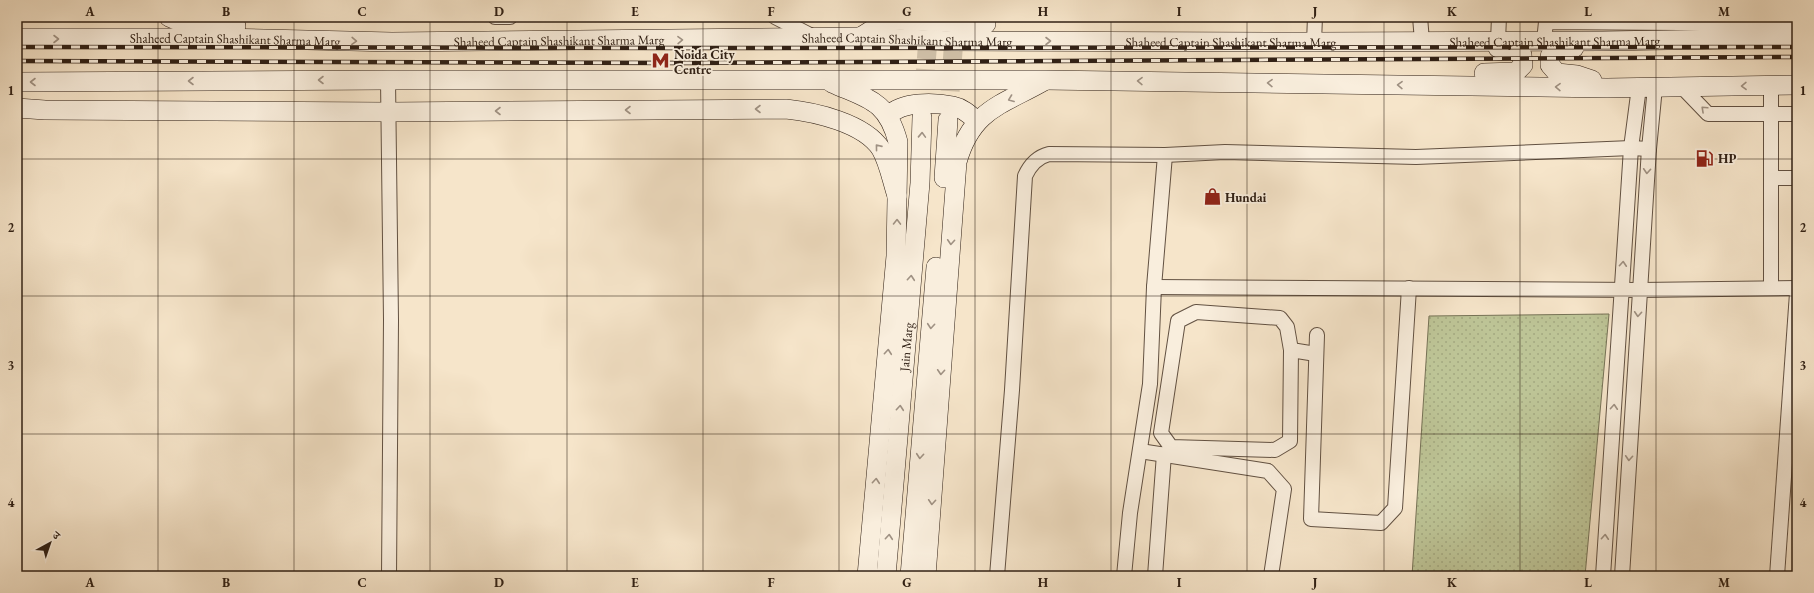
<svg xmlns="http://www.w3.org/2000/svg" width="1814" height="593" viewBox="0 0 1814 593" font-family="'EB Garamond','Noto Serif Devanagari',serif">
	<defs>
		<pattern id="park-dots" width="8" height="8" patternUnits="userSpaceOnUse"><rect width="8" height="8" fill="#bdc496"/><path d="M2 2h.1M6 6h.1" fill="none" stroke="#a3a880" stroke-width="1.8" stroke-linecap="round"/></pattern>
	</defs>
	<rect width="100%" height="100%" fill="#f6e5ca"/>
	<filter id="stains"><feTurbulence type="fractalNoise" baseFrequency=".005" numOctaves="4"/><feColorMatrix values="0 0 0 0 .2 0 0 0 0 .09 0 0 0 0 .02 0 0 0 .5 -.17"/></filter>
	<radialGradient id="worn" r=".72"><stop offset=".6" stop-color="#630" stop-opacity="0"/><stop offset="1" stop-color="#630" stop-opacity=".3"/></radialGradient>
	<!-- park -->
	<polygon fill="url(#park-dots)" stroke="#767256" points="1609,314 1585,576 1412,576 1429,316"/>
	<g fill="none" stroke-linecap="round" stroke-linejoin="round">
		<!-- secondary-tunnel -->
		<g stroke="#cebea6" stroke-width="19" stroke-dasharray="19 10" stroke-linecap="butt">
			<polyline points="922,117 929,25"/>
			<polyline points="948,120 955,24"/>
		</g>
		<defs>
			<g id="street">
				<polyline points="495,17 510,17"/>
				<polyline points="775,17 814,37"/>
				<polyline points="1420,17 1422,41"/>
				<polyline points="1498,41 1499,17"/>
				<polyline points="1544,41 1546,22 1797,24"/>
				<polyline points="1314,42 1315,17"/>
				<polyline points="388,80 391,320 389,576"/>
				<polyline points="1771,85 1771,288"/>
				<polyline points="1682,87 1708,114 1797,114"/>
				<polyline points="1771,178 1797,178"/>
				<polyline points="1154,287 1640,290 1797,288"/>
				<polygon points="1196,312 1280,318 1287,327 1291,350 1290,441 1275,450 1171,447 1161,433 1178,321"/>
				<polyline points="1317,335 1311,519 1381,523 1395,508 1409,288"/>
				<polyline points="1291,350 1316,354"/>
				<polyline points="1140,451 1268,471 1284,489 1271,576"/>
				<path d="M 997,576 L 1012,390 L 1025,176 C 1030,165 1037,157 1049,154 L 1165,155 L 1225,152 L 1416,157 L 1631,148 L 1649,149"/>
				<polyline points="1124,576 1130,513 1150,384 1154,287 1165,155"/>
				<polyline points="1155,576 1164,454"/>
				<polyline points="1603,576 1631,148 1639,87"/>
				<polyline points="1622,576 1649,149 1655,87"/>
				<polyline points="1777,576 1797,293"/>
			</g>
			<g id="secondary">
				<polyline points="169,17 183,23 236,26"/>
				<polyline points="862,36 878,26 894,20 986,24"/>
				<path id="s1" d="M 17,38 L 218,38 L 392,42 L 861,37 L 952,41 L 1314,42 L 1603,41 L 1797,38"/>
				<polyline points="1574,48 1557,49 1550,56 1550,65 1557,73 1577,75 1592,80"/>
				<polyline points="1484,73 1516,72 1523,65 1522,55 1514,50 1498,48"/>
				<polyline points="17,82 388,80 1045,80 1607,88 1797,85"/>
				<path d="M 832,83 C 868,99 887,100 898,142 L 896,256 L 867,576"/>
				<path d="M 17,108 L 45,110 L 389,112 L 786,109 C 815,112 864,123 881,149 C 889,163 892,181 897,196"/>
				<path d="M 888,116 C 902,101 934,102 953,106 C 963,108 970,115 977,121"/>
				<polyline points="944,178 948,120"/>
				<path id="s2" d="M 886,576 L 920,183 L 922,117"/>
				<polyline points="910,576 936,267"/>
				<path d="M 926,576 L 957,162 C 972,109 1002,105 1044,81"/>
			</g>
		</defs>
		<!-- street casing -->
		<use href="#street" stroke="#625142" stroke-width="16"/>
		<!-- secondary casing -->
		<use href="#secondary" stroke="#302015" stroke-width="20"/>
		<!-- street -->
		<use href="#street" stroke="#f9eedd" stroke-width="14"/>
		<!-- secondary -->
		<use href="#secondary" stroke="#f9eedd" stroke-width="19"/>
		<defs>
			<g id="rail">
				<polyline points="17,47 683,48 1797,47"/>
				<polyline points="17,61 682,63 1797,57"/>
			</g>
		</defs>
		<!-- rail casing -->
		<use href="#rail" stroke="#302015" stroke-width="4.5"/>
		<!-- rail -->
		<use href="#rail" stroke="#f9eedd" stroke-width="3" stroke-dasharray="9" stroke-linecap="butt"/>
	</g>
	<!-- one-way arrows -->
	<defs><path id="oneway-chevron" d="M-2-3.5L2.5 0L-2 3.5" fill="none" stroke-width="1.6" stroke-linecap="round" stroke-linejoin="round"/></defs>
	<g stroke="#9f9183">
		<use href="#oneway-chevron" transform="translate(56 39)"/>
		<use href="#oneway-chevron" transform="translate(680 40) rotate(-1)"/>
		<use href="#oneway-chevron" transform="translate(354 41) rotate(2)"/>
		<use href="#oneway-chevron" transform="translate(1048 41)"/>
		<use href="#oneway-chevron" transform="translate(321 80) rotate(180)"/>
		<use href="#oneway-chevron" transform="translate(191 81) rotate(180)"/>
		<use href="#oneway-chevron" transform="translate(1140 81) rotate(-179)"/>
		<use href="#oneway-chevron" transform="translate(33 82) rotate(180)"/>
		<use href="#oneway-chevron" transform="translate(1270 83) rotate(-179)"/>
		<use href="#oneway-chevron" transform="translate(1400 85) rotate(-179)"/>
		<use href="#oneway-chevron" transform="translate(1744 86) rotate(179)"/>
		<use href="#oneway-chevron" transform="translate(1558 87) rotate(-179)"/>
		<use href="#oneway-chevron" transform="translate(1011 99) rotate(159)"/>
		<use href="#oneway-chevron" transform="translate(758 109) rotate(180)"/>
		<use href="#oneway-chevron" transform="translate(1704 109) rotate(-137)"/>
		<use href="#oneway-chevron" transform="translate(628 110) rotate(180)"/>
		<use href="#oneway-chevron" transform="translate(498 111) rotate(180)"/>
		<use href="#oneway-chevron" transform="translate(922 135) rotate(-88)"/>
		<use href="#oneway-chevron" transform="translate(878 147) rotate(-129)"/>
		<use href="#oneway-chevron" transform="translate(1647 171) rotate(94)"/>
		<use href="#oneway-chevron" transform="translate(897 222) rotate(-89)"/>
		<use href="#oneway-chevron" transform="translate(951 242) rotate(94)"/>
		<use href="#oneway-chevron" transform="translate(1623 264) rotate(-86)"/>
		<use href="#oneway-chevron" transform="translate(911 278) rotate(-85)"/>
		<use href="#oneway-chevron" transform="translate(1638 314) rotate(94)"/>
		<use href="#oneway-chevron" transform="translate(931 326) rotate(95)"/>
		<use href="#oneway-chevron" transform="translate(888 352) rotate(-85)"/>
		<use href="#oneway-chevron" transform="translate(941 372) rotate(94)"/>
		<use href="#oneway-chevron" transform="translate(1614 407) rotate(-86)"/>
		<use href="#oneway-chevron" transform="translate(900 408) rotate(-85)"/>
		<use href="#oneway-chevron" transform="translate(920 456) rotate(95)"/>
		<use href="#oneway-chevron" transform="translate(1629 458) rotate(94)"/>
		<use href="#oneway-chevron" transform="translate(876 481) rotate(-85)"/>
		<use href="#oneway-chevron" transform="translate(932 502) rotate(94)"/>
		<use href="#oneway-chevron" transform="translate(889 537) rotate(-85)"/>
		<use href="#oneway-chevron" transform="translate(1605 537) rotate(-86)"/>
	</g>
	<!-- grid -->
	<path fill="none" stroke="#302015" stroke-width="1" stroke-opacity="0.55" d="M 158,17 L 158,576M 294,17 L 294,576M 430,17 L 430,576M 567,17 L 567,576M 703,17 L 703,576M 839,17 L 839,576M 975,17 L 975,576M 1111,17 L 1111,576M 1247,17 L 1247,576M 1384,17 L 1384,576M 1520,17 L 1520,576M 1656,17 L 1656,576M 17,159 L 1797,159M 17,296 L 1797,296M 17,434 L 1797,434"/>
	<!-- icons -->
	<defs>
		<symbol id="metro-bare" viewBox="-9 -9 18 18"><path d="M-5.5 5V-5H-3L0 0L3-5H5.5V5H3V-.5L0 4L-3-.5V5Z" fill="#8f2418" stroke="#f9eedd" stroke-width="2.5" paint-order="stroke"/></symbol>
		<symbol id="fuel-bare" viewBox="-9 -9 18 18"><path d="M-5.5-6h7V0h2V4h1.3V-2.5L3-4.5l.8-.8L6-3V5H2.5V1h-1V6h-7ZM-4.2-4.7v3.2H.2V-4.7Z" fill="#8f2418" stroke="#f9eedd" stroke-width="2.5" paint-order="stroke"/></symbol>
		<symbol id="shop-bare" viewBox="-9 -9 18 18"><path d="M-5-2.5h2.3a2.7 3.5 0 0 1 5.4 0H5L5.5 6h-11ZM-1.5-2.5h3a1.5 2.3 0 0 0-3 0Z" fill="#8f2418" stroke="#f9eedd" stroke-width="2.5" paint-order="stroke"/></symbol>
	</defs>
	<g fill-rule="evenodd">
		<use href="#metro-bare" x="648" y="48" width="25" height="25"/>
		<use href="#fuel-bare" x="1692" y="146" width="25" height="25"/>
		<use href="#shop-bare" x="1200" y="184" width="25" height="25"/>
	</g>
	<g text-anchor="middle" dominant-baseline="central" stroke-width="3.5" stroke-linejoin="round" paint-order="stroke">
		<!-- street labels -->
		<g font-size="13" fill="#302015" stroke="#f9eedd">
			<text stroke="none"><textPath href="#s1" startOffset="218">Shaheed Captain Shashikant Sharma Marg</textPath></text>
			<text stroke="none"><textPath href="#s1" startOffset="890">Shaheed Captain Shashikant Sharma Marg</textPath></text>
			<text stroke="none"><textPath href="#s1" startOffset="1538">Shaheed Captain Shashikant Sharma Marg</textPath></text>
			<text stroke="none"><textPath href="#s1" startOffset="542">Shaheed Captain Shashikant Sharma Marg</textPath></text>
			<text stroke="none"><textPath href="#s1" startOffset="1214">Shaheed Captain Shashikant Sharma Marg</textPath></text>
			<text stroke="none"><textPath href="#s2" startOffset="230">Jain Marg</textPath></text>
		</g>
		<!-- poi labels -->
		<g font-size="13" font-weight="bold" fill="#302015" stroke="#f9eedd" text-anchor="start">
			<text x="674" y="54">Noida City<tspan x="674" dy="15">Centre</tspan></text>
			<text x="1718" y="158">HP</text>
			<text x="1225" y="197">Hundai</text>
		</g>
	</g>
	<!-- margin -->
	<rect width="1814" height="593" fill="none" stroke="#f6e5ca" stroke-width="44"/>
	<!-- north arrow -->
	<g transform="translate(50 543) rotate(40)" stroke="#f9eedd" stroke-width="3" paint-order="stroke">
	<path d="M0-3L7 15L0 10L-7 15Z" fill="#302015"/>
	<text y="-6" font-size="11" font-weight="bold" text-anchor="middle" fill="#302015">उ</text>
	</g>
	<rect x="22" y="22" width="1770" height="549" fill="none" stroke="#302015" stroke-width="1.5"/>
	<g font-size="13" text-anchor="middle" font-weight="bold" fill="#302015">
		<text x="90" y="16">A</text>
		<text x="226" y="16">B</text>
		<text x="362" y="16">C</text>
		<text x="499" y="16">D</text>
		<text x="635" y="16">E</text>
		<text x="771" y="16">F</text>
		<text x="907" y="16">G</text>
		<text x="1043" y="16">H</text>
		<text x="1179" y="16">I</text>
		<text x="1315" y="16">J</text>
		<text x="1452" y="16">K</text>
		<text x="1588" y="16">L</text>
		<text x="1724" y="16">M</text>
		<text x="11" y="95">1</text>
		<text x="1803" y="95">1</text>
		<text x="11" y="232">2</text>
		<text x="1803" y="232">2</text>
		<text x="11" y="370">3</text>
		<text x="1803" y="370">3</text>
		<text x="11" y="507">4</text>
		<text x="1803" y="507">4</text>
		<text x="90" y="587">A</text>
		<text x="226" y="587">B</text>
		<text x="362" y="587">C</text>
		<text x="499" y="587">D</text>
		<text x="635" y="587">E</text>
		<text x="771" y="587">F</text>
		<text x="907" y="587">G</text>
		<text x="1043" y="587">H</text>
		<text x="1179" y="587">I</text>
		<text x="1315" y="587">J</text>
		<text x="1452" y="587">K</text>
		<text x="1588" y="587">L</text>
		<text x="1724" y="587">M</text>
	</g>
	<rect width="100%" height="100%" filter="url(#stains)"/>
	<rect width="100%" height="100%" fill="url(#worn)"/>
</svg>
